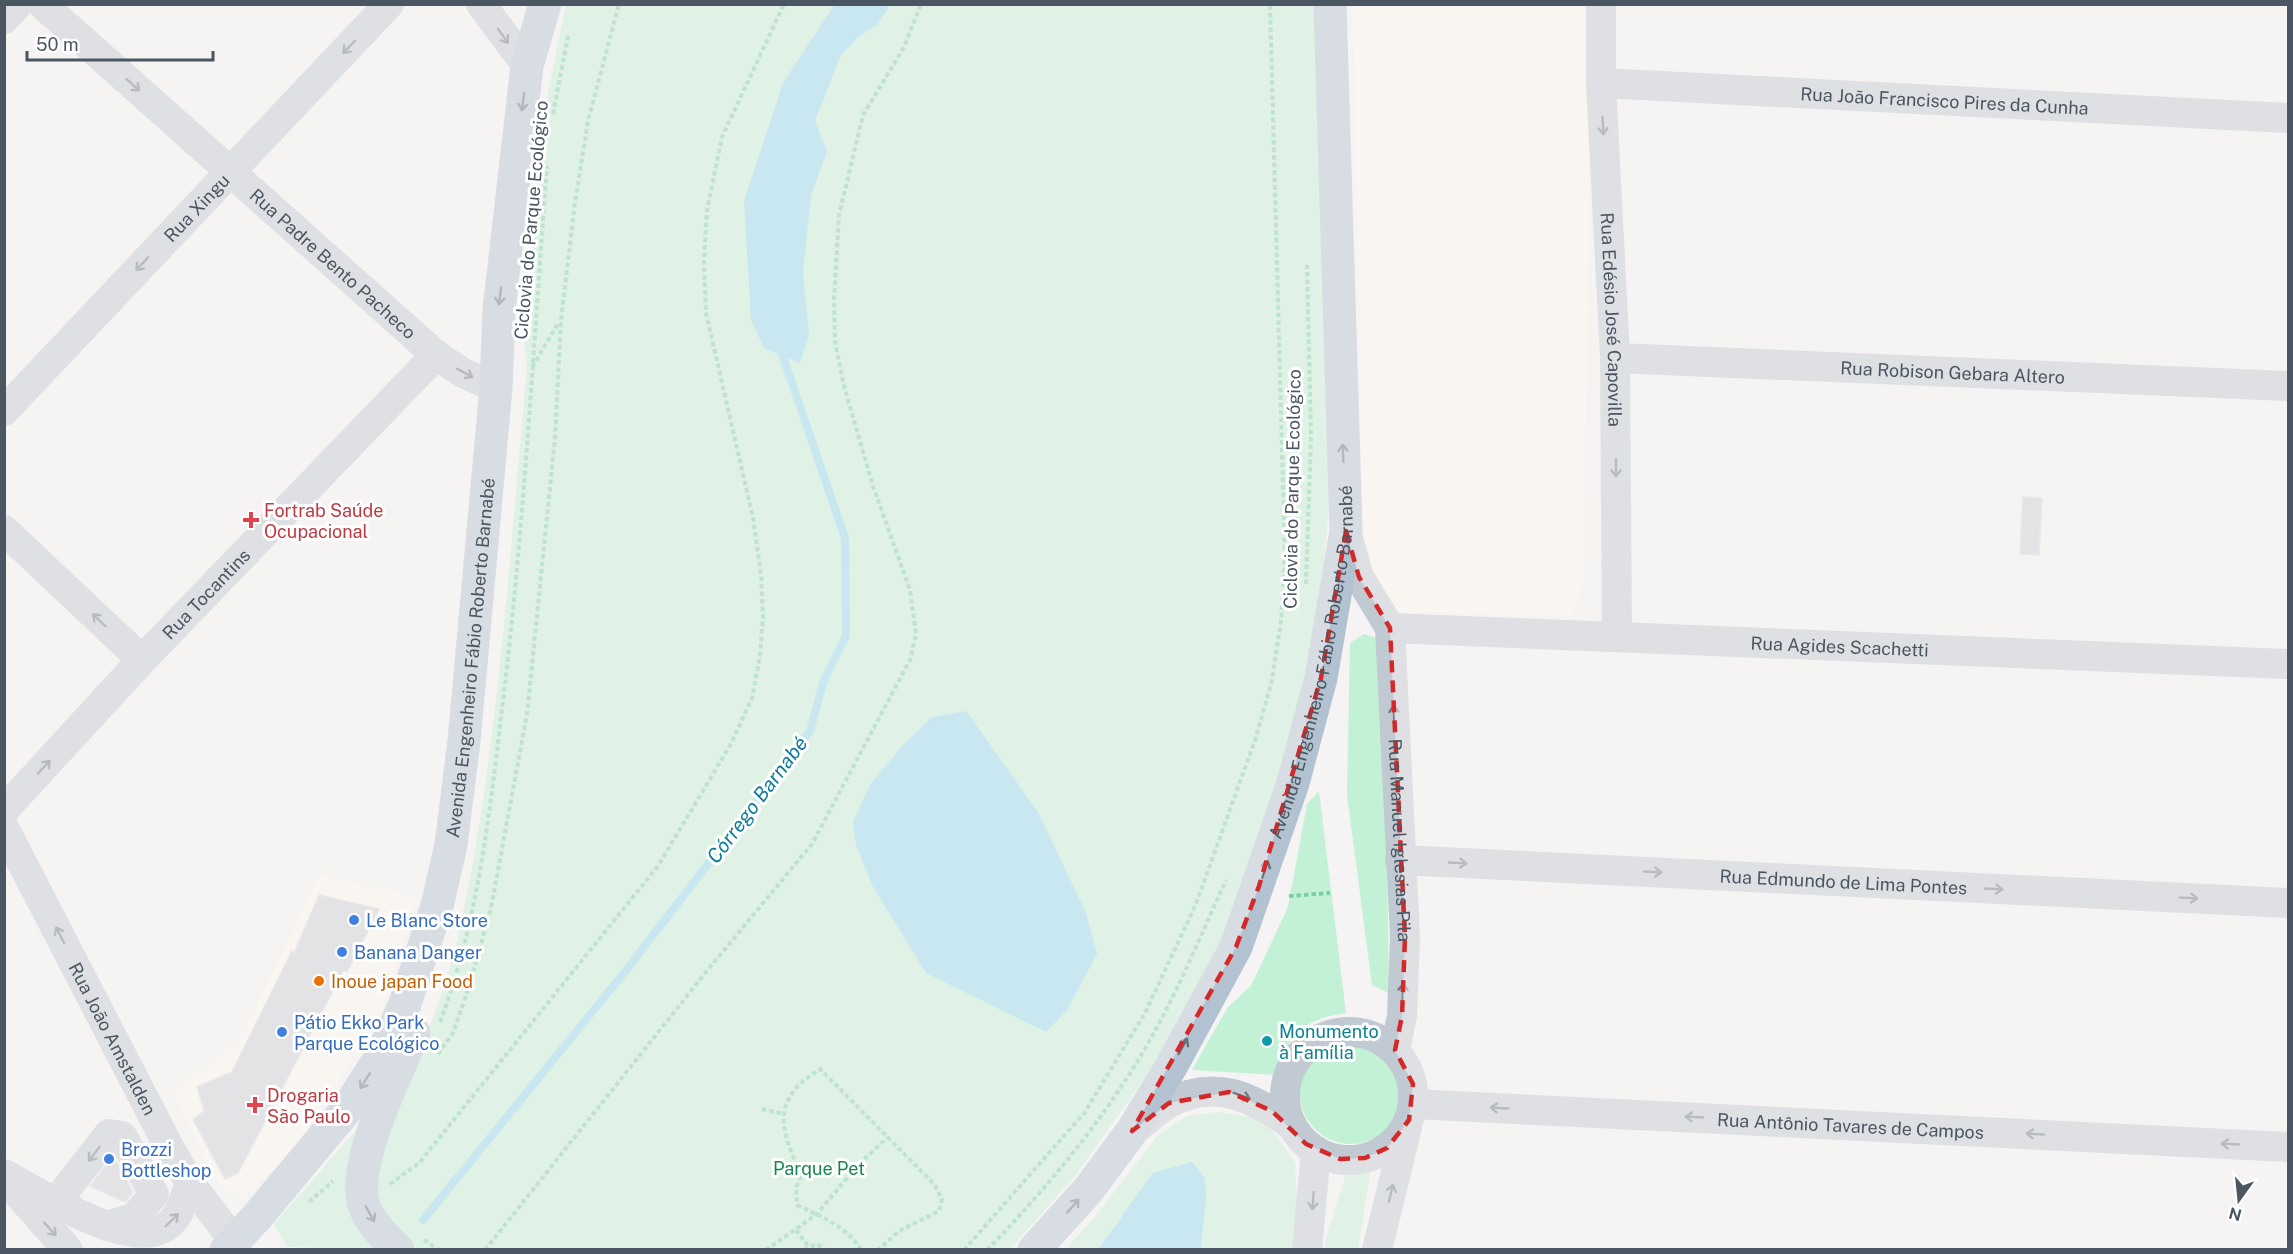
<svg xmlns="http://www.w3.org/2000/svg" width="2293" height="1254" viewBox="0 0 2293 1254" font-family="'Public Sans',sans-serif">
	<rect width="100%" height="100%" fill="#f5f3f3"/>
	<!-- commercial -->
	<g fill="#fdf9ef">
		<polygon points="1353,5 1585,5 1590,82 1584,582 1571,616 1390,612 1363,558"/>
		<polygon points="320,875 417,897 388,993 335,1088 289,1156 242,1198 219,1186 173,1092 239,1043"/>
	</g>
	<!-- green -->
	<g fill="#c3f1d5">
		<path d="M 566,5 L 1318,5 L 1329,504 L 1319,621 L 1289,750 L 1232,921 L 1194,1000 L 1139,1086 L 1075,1176 L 1009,1250 L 417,1249 C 398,1230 376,1210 378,1180 C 380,1151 392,1125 402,1097 C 421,1047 447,989 458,937 C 499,750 509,558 527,368 L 521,316 L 540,133 Z"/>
		<polygon points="1364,634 1380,639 1384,656 1389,993 1372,985 1347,795 1350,643"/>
		<path d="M 1319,791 L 1346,1013 C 1303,1019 1287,1034 1278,1075 L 1192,1070 L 1228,1007 L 1251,986 L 1288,907 L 1307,804 Z"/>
		<circle cx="1351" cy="1093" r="51"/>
		<polygon points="1218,1112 1264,1119 1295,1163 1298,1221 1291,1249 1201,1249 1206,1197 1121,1216 1098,1249 1065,1250 1099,1212 1158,1135 1187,1116"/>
		<polygon points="360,1126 380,1249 287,1247 274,1224"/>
		<polygon points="1370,1173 1358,1249 1323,1249 1346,1174"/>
	</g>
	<!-- water -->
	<g fill="#90daee">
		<polygon points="835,4 890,5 878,24 858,37 841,55 815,121 827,151 811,196 803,272 809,336 800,363 764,348 751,320 744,201 783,83"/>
		<polygon points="966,711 1038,812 1086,913 1097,954 1067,1010 1046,1032 926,973 873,887 856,845 853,822 870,785 902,746 932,717"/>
		<polygon points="1192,1162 1205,1178 1206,1197 1201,1249 1098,1249 1153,1173"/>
	</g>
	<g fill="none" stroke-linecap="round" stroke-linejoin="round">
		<!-- stream -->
		<polyline stroke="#90daee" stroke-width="8" points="423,1220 628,968 810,731 824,680 846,636 845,538 780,348"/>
	</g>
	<!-- building -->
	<g fill="#cdcfd5" stroke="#d7d9de" stroke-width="1.5">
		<polygon points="2023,497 2042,498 2039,555 2020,554"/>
		<polygon points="319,895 379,909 347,972 344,970 238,1173 225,1179 193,1120 204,1111 197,1087 232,1072 292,951 294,953"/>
		<polygon points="113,1156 133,1192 125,1202 90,1186"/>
	</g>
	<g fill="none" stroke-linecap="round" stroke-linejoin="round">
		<!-- path -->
		<g stroke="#7ad0a6" stroke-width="4" stroke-dasharray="4.5 3" stroke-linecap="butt">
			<polyline points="553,114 568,36"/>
			<polyline points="532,367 559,322"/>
			<polyline points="1306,584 1311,437 1307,265"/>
			<polyline points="1289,896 1330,893"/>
			<path d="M 440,1022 C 477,924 489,820 501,717 C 524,534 533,349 547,166"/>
			<polyline points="438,1054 453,1033 469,987 491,908 527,714 555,438 561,320 575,202 588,121 619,4"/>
			<polyline points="762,1109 783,1114"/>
			<polyline points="390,1184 419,1163 658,866 732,742 752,698 760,656 763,617 761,574 753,518 706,313 704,262 707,210 722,137 784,4"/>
			<polyline points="309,1202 333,1181"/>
			<polyline points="796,1230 808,1246"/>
			<polyline points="424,1240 439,1250"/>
			<polyline points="485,1250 706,972 812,844 910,660 916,634 910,590 873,486 844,386 835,342 834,299 839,215 863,115 904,47 921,4"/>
			<polyline points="766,1250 817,1214 858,1165 888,1137"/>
			<polyline points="804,1250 817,1244 825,1250"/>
			<path d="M 861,1250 C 846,1226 822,1217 797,1205 L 796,1188 L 801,1175 C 780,1128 770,1100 820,1069 L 934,1184 L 942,1199 L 939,1211 L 899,1231 L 878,1250"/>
			<polyline points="964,1250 1085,1112 1145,1013 1196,904 1255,740 1271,685 1281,622 1285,559 1270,4"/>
			<path d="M 987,1250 C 1045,1190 1097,1128 1140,1057 C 1174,1001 1199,939 1226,880"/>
		</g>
		<!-- minor -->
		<g stroke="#c1cad2" stroke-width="30">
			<path id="s1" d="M 42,4 L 436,355 L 463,373 L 496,388"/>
			<polyline points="481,4 527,66"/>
			<path id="s2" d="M 1601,4 L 1601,83 L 1615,358 L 1617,636"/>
			<polyline points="4,19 18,4"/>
			<path id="s3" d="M 1601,83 L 2288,118"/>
			<path id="s4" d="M 1615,358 L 2288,386"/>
			<path id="s5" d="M 4,411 L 389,4"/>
			<polyline points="4,530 142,660"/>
			<path id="s6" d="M 1346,531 L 1359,577 L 1390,628 L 1405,937 L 1402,1016 L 1395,1050"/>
			<path id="s7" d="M 1390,628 L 2288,664"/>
			<path id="s8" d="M 4,810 L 142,660 L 436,355"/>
			<path id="s9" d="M 4,828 L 169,1147 L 190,1183 L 234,1241"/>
			<path id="s10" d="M 1400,860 L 2288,903"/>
			<circle cx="1349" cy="1096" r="64"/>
			<path id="s11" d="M 1413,1104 L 2288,1147"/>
			<path d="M 1135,1129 C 1146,1121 1157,1110 1169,1103 C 1215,1078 1253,1097 1291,1125"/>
			<path d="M 4,1174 C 37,1192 125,1248 162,1229 C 179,1221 184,1200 190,1183"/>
			<polyline points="12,1187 68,1250"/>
			<polyline points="56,1202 109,1134 122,1136 154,1194 134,1218 107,1226"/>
			<polyline points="1307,1250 1316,1151"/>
			<polyline points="1377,1250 1407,1127"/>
		</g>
		<!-- major -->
		<g stroke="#b3c2d1" stroke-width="33">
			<path id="s12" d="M 226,1250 L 256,1218 L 350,1105 L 380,1058 L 405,1004 L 437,906 L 451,845 L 464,741 L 496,388 L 499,310 L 527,66 L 545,4"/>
			<path d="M 398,1250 C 385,1237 367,1220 363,1201 C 354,1157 397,1074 414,1033"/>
			<path id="s13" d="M 1034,1250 L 1089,1189 L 1132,1131 L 1172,1065 L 1236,947 L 1293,783 L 1321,678 L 1346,531 L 1330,4"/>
		</g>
	</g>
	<!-- one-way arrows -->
	<defs><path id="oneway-shaft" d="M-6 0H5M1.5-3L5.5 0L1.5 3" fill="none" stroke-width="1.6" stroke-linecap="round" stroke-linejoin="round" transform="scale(1.5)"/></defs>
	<g stroke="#6e7983">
		<use href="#oneway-shaft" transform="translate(503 36) rotate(55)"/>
		<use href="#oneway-shaft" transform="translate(349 47) rotate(134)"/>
		<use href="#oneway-shaft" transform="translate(133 85) rotate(42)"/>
		<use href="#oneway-shaft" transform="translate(1603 126) rotate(87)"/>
		<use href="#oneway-shaft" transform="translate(142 264) rotate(133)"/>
		<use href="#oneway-shaft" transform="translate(465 373) rotate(29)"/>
		<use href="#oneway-shaft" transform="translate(1616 468) rotate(90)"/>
		<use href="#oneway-shaft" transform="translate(99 620) rotate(-136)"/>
		<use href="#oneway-shaft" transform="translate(1394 714) rotate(-92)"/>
		<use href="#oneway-shaft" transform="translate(44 767) rotate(-47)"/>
		<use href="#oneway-shaft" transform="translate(1458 863) rotate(3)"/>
		<use href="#oneway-shaft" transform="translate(1653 872) rotate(3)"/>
		<use href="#oneway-shaft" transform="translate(1994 889) rotate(3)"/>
		<use href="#oneway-shaft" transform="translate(2189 898) rotate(3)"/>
		<use href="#oneway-shaft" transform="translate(60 935) rotate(-117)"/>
		<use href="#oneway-shaft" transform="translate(1403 992) rotate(-88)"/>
		<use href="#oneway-shaft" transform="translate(1242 1096) rotate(20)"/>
		<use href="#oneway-shaft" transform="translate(1499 1108) rotate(-177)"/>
		<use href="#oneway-shaft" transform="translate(1694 1117) rotate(-177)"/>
		<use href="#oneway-shaft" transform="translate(2035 1134) rotate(-177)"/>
		<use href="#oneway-shaft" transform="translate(2230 1144) rotate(-177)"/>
		<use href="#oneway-shaft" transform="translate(94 1154) rotate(128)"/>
		<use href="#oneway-shaft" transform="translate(1391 1193) rotate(-76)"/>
		<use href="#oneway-shaft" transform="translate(1313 1201) rotate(94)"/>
		<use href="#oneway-shaft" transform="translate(172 1220) rotate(-44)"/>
		<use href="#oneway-shaft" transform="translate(50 1229) rotate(48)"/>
	</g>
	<g stroke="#64717d">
		<use href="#oneway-shaft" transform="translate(523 102) rotate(97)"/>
		<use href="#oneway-shaft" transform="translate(500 296) rotate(97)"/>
		<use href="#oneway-shaft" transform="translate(1343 453) rotate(-92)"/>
		<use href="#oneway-shaft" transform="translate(1265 869) rotate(-72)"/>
		<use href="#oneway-shaft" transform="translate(1183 1046) rotate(-61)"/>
		<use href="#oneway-shaft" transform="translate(365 1081) rotate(122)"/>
		<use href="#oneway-shaft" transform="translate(1073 1206) rotate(-49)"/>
		<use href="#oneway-shaft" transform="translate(370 1214) rotate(61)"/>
	</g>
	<!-- marked area -->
	<path d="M0 0H2293V1254H0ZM 1346,531 L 1359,577 L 1390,628 L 1405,937 L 1402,1016 L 1395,1050 L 1413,1084 L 1409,1120 L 1387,1148 L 1365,1158 L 1340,1159 L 1306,1144 L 1272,1111 L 1229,1092 L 1169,1103 L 1132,1131 L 1236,947 L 1259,886 L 1321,678 Z" fill="#f5f3f3" fill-opacity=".55" fill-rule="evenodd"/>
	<path fill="none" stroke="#d62828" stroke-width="4.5" stroke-dasharray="12 8" stroke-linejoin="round" d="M 1346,531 L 1359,577 L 1390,628 L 1405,937 L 1402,1016 L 1395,1050 L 1413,1084 L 1409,1120 L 1387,1148 L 1365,1158 L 1340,1159 L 1306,1144 L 1272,1111 L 1229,1092 L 1169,1103 L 1132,1131 L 1236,947 L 1259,886 L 1321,678 Z"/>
	<!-- markers -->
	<g fill="#e0444e" stroke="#fff" stroke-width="2">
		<path d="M248 511h6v6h6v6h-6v6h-6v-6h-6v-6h6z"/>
		<path d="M252 1096h6v6h6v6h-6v6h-6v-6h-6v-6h6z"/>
	</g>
	<g fill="#3f7fe0" stroke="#fff" stroke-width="2">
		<circle cx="354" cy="920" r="6"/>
		<circle cx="342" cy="952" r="6"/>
		<circle cx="282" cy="1032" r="6"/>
		<circle cx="109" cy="1159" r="6"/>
	</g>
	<circle fill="#e8710a" stroke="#fff" stroke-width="2" cx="319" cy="981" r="6"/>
	<circle fill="#0f9aa8" stroke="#fff" stroke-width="2" cx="1267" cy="1041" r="6"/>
	<g text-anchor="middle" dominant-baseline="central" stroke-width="6" stroke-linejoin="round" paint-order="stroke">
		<!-- street labels -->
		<g font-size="18" fill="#4a5661" stroke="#fff">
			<text stroke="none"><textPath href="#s3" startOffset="344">Rua João Francisco Pires da Cunha</textPath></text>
			<text stroke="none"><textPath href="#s5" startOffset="280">Rua Xingu</textPath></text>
			<text transform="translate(531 220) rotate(-85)">Ciclovia do Parque Ecológico</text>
			<text stroke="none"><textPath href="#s1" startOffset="390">Rua Padre Bento Pacheco</textPath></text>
			<text stroke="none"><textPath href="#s2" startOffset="316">Rua Edésio José Capovilla</textPath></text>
			<text stroke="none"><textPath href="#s4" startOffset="338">Rua Robison Gebara Altero</textPath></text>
			<text transform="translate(1292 489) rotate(-89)">Ciclovia do Parque Ecológico</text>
			<text stroke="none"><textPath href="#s8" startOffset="296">Rua Tocantins</textPath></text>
			<text stroke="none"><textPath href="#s7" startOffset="450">Rua Agides Scachetti</textPath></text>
			<text stroke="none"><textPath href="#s12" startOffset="660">Avenida Engenheiro Fábio Roberto Barnabé</textPath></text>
			<text stroke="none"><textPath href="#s13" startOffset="662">Avenida Engenheiro Fábio Roberto Barnabé</textPath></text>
			<text stroke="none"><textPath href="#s6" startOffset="320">Rua Manuel Iglesias Pila</textPath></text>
			<text stroke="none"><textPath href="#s10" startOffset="444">Rua Edmundo de Lima Pontes</textPath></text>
			<text stroke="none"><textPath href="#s9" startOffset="237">Rua João Amstalden</textPath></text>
			<text stroke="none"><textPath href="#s11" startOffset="438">Rua Antônio Tavares de Campos</textPath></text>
		</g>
		<!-- health labels -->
		<g font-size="18" fill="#be3a42" stroke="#fff" text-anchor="start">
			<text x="264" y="510">Fortrab Saúde<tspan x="264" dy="21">Ocupacional</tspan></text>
			<text x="267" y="1095">Drogaria<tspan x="267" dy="21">São Paulo</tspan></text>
		</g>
		<!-- shop labels -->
		<g font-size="18" fill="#366cbe" stroke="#fff" text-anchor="start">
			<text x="366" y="920">Le Blanc Store</text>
			<text x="354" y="952">Banana Danger</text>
			<text x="294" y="1022">Pátio Ekko Park<tspan x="294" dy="21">Parque Ecológico</tspan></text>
			<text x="121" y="1149">Brozzi<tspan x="121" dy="21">Bottleshop</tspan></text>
		</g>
		<!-- food labels -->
		<g font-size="18" fill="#c56008" stroke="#fff" text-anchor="start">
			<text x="331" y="981">Inoue japan Food</text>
		</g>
		<!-- culture labels -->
		<g font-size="18" fill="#0d838f" stroke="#fff" text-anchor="start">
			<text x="1279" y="1031">Monumento<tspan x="1279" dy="21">à Família</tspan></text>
		</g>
		<!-- park labels -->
		<g font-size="18" fill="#17864f" stroke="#fff">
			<text x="819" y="1168">Parque Pet</text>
		</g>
		<!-- water labels -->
		<g font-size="20" font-style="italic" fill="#0c7c9b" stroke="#fff">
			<text transform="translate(757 800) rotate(-53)">Córrego Barnabé</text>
		</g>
	</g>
	<!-- border -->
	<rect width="2293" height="1254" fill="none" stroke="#4a5661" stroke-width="12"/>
	<!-- north arrow -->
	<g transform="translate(2239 1200) rotate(195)" stroke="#ffffff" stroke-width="4.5" paint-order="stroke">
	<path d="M0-4.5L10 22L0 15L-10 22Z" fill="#4a5661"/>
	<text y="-9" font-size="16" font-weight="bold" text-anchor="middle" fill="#4a5661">N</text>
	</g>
	<!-- scale -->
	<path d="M27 51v9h186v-9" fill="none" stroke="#4a5661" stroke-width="3"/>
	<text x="36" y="51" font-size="18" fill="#4a5661" stroke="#ffffff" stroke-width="4.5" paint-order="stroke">50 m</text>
</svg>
